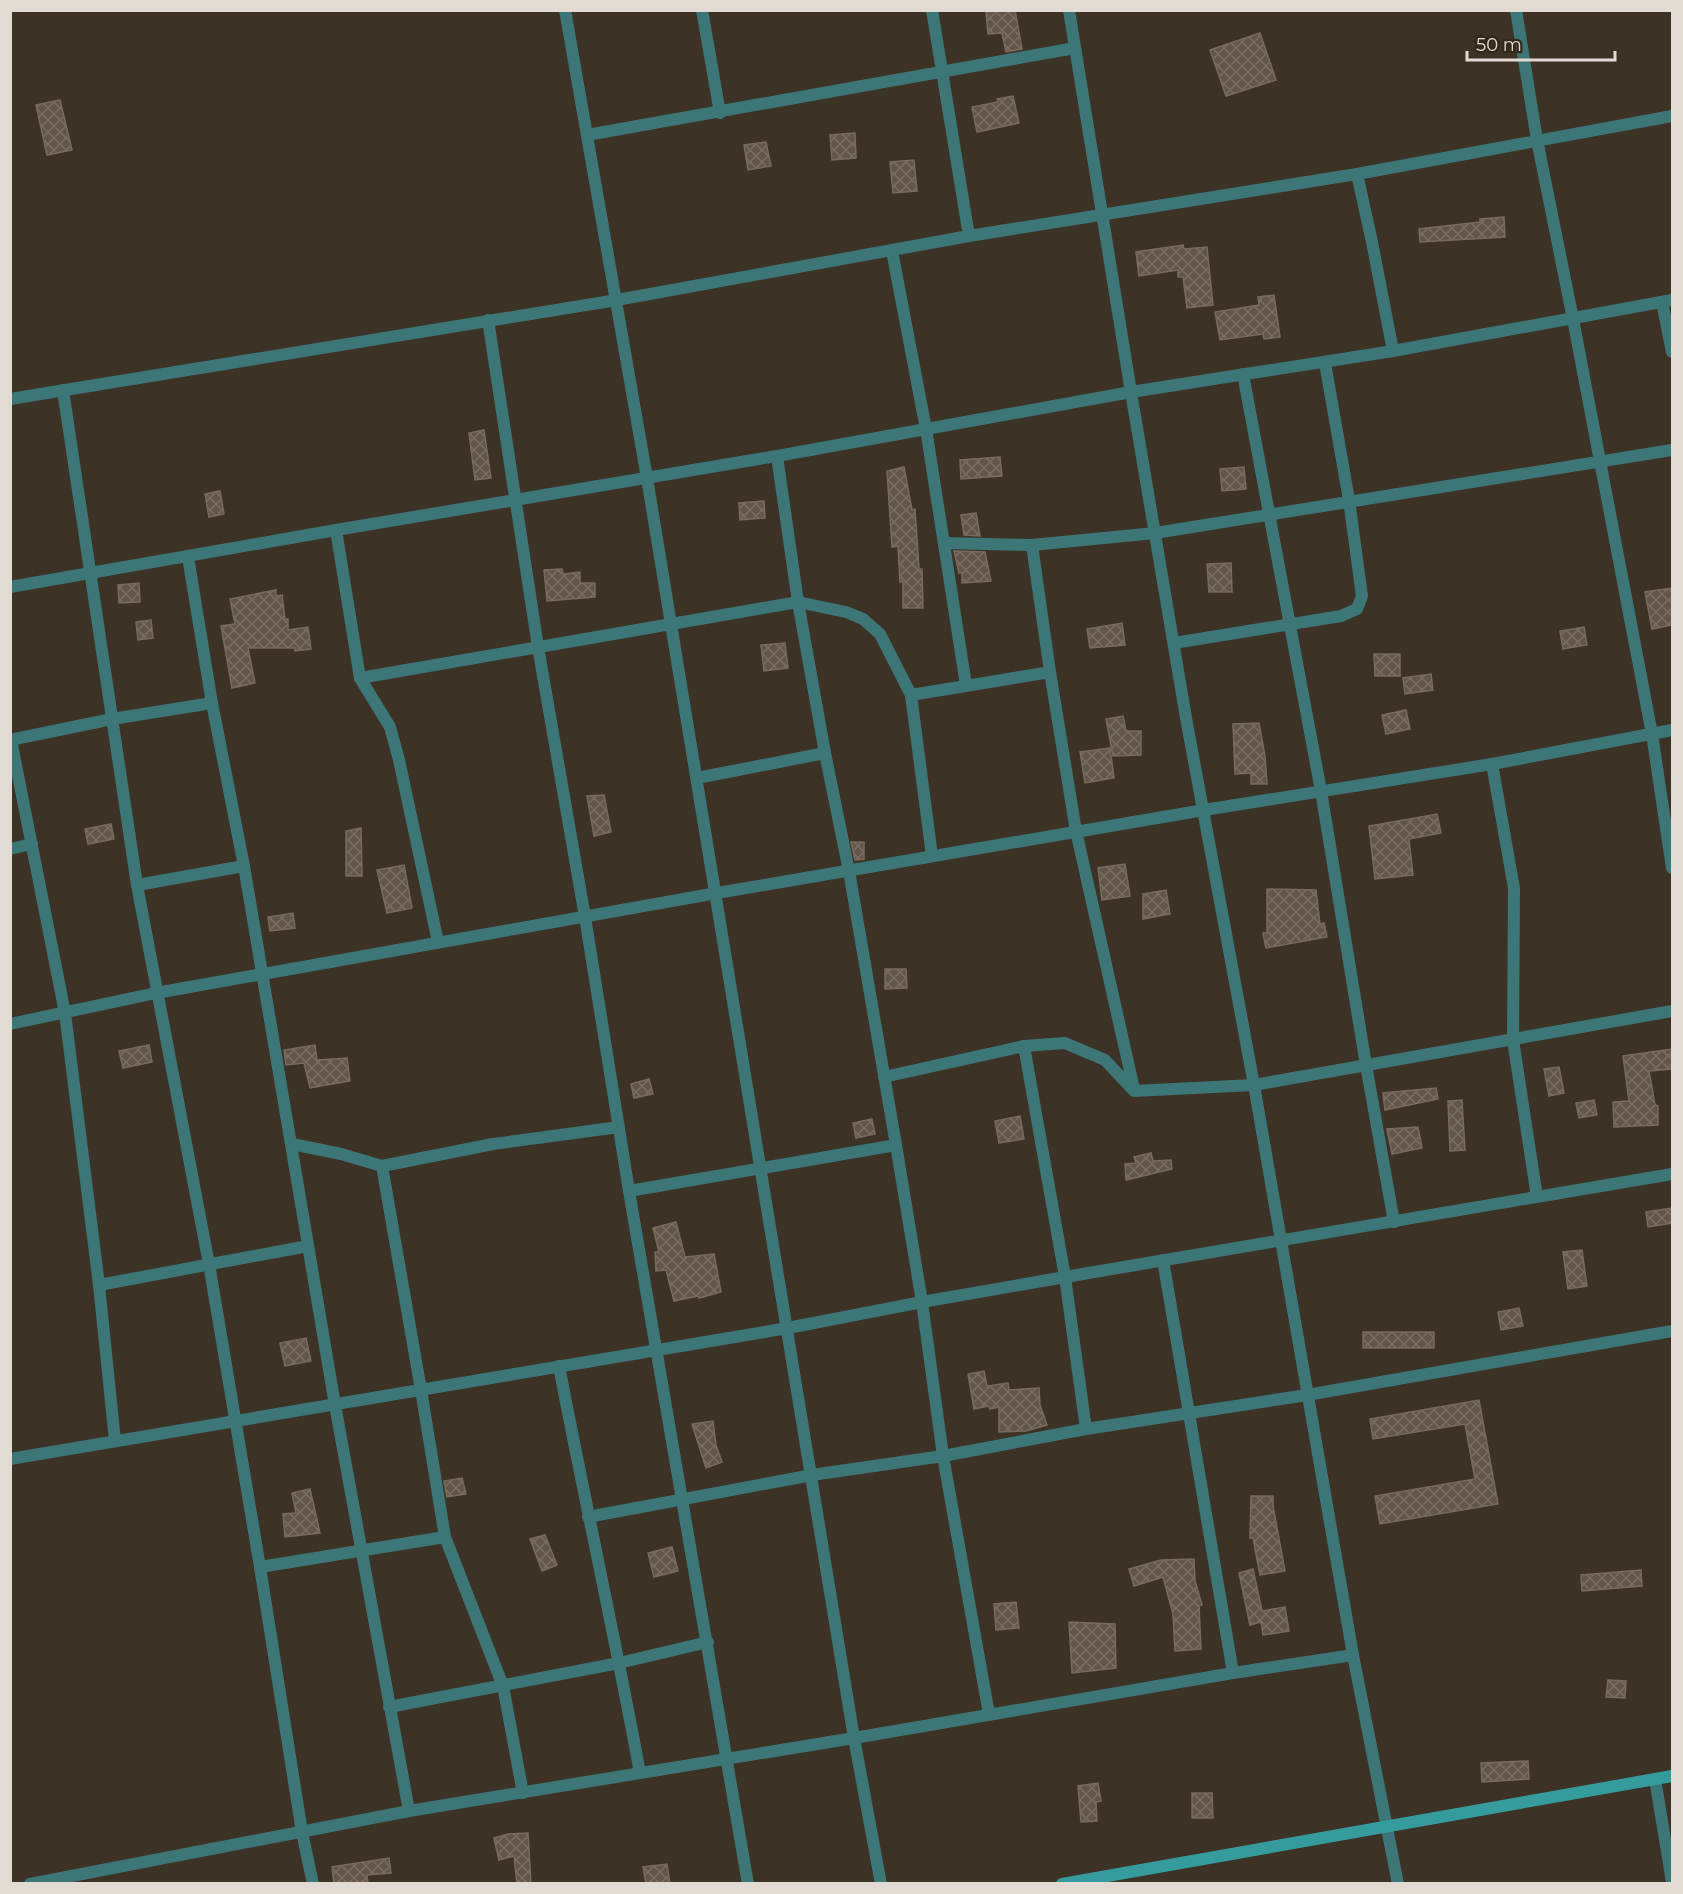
<svg xmlns="http://www.w3.org/2000/svg" width="1683" height="1894" viewBox="0 0 1683 1894" font-family="Montserrat,sans-serif">
	<defs>
		<pattern id="building-cross-hatch" width="8" height="8" patternUnits="userSpaceOnUse" patternTransform="scale(1.5)"><rect width="8" height="8" fill="#635649"/><path d="M0 0l8 8M0 8l8-8" fill="none" stroke="#796e62"/></pattern>
	</defs>
	<rect width="100%" height="100%" fill="#3d3226"/>
	<!-- building -->
	<g fill="url(#building-cross-hatch)" stroke="#786b5d" stroke-width="1.5">
		<polygon points="1015,10 1022,49 1006,52 1002,33 988,34 986,12"/>
		<polygon points="1260,33 1276,80 1226,96 1210,50"/>
		<polygon points="1013,96 1019,123 977,132 972,107 998,102 997,99"/>
		<polygon points="60,100 72,150 47,155 36,105"/>
		<polygon points="855,133 856,158 832,160 830,135"/>
		<polygon points="766,142 771,166 748,170 744,145"/>
		<polygon points="914,160 917,191 893,193 890,162"/>
		<polygon points="1504,217 1505,237 1420,242 1419,229 1480,222 1480,219"/>
		<polygon points="1183,245 1184,249 1207,247 1213,305 1187,308 1183,277 1178,277 1178,270 1139,276 1136,252"/>
		<polygon points="1274,295 1280,337 1264,339 1263,334 1220,340 1215,312 1259,305 1258,297"/>
		<polygon points="484,430 491,478 475,480 469,433"/>
		<polygon points="1000,457 1002,476 961,479 960,460"/>
		<polygon points="904,467 912,510 915,509 919,569 922,569 923,608 903,608 903,581 900,582 898,546 892,547 887,471"/>
		<polygon points="1244,467 1246,489 1222,491 1220,469"/>
		<polygon points="220,491 224,514 209,517 205,494"/>
		<polygon points="764,501 765,518 740,520 739,503"/>
		<polygon points="976,513 980,536 964,535 961,515"/>
		<polygon points="954,551 985,552 991,581 962,583 962,573 959,573"/>
		<polygon points="1231,563 1232,592 1209,592 1207,564"/>
		<polygon points="562,569 563,574 580,572 580,583 595,583 595,597 547,601 544,570"/>
		<polygon points="139,583 140,602 119,603 118,585"/>
		<polygon points="1672,588 1672,625 1652,629 1645,592"/>
		<polygon points="276,590 276,596 282,595 285,619 288,619 288,630 308,627 311,649 295,651 295,648 248,648 255,683 232,688 221,626 235,624 230,599"/>
		<polygon points="151,620 153,638 138,640 136,622"/>
		<polygon points="1122,623 1125,645 1090,648 1087,629"/>
		<polygon points="1584,627 1587,645 1563,649 1560,631"/>
		<polygon points="785,643 788,668 764,671 761,645"/>
		<polygon points="1374,654 1400,654 1400,676 1375,676"/>
		<polygon points="1431,674 1433,690 1405,694 1403,678"/>
		<polygon points="1406,710 1410,729 1386,734 1382,715"/>
		<polygon points="1123,716 1126,731 1141,731 1141,755 1113,756 1106,719"/>
		<polygon points="1259,723 1265,756 1267,784 1251,784 1251,773 1235,774 1233,724"/>
		<polygon points="1110,748 1114,778 1085,783 1080,752"/>
		<polygon points="604,795 611,832 594,836 587,796"/>
		<polygon points="1437,814 1441,833 1409,839 1413,875 1375,879 1369,826"/>
		<polygon points="111,824 114,839 88,844 85,829"/>
		<polygon points="361,828 362,876 346,876 346,831"/>
		<polygon points="851,842 864,842 864,859 855,860"/>
		<polygon points="1125,864 1130,896 1102,900 1098,868"/>
		<polygon points="404,865 412,908 387,913 377,870"/>
		<polygon points="1267,889 1316,890 1320,924 1324,923 1327,937 1266,948 1263,933 1267,933"/>
		<polygon points="1166,890 1170,914 1143,919 1143,894"/>
		<polygon points="293,913 295,928 270,931 268,917"/>
		<polygon points="885,969 906,969 907,988 885,989"/>
		<polygon points="149,1045 152,1062 123,1068 119,1051"/>
		<polygon points="315,1045 317,1060 347,1058 350,1081 310,1088 304,1063 286,1065 284,1050"/>
		<polygon points="1672,1049 1672,1069 1649,1071 1655,1105 1658,1106 1658,1125 1614,1127 1613,1102 1629,1101 1623,1056"/>
		<polygon points="1559,1067 1564,1093 1549,1096 1544,1069"/>
		<polygon points="649,1079 653,1094 634,1098 631,1084"/>
		<polygon points="1436,1088 1438,1099 1385,1110 1383,1093"/>
		<polygon points="1462,1100 1465,1150 1450,1151 1448,1101"/>
		<polygon points="1594,1100 1597,1115 1579,1118 1576,1103"/>
		<polygon points="1020,1116 1024,1139 999,1143 995,1121"/>
		<polygon points="872,1119 875,1134 856,1138 853,1123"/>
		<polygon points="1418,1127 1422,1148 1392,1154 1387,1129"/>
		<polygon points="1151,1153 1153,1161 1171,1160 1172,1169 1126,1180 1125,1164 1136,1163 1134,1157"/>
		<polygon points="1672,1208 1672,1223 1648,1227 1646,1212"/>
		<polygon points="676,1222 685,1257 714,1254 721,1292 699,1298 698,1296 674,1301 666,1270 656,1271 655,1252 659,1252 653,1228"/>
		<polygon points="1582,1250 1587,1286 1568,1289 1563,1252"/>
		<polygon points="1519,1308 1523,1326 1501,1330 1498,1312"/>
		<rect x="1363" y="1332" width="71" height="16"/>
		<polygon points="306,1338 311,1361 285,1366 280,1343"/>
		<polygon points="984,1371 987,1386 1008,1383 1009,1390 1039,1388 1040,1405 1047,1425 1026,1431 999,1432 999,1407 990,1409 989,1406 974,1409 968,1374"/>
		<polygon points="1479,1400 1498,1504 1380,1524 1375,1496 1475,1479 1465,1424 1373,1439 1370,1419"/>
		<polygon points="713,1421 716,1445 722,1462 706,1468 692,1424"/>
		<polygon points="462,1478 466,1494 447,1497 444,1481"/>
		<polygon points="310,1489 320,1533 285,1537 283,1514 296,1513 292,1493"/>
		<polygon points="1251,1496 1273,1496 1273,1506 1285,1571 1260,1575 1253,1538 1250,1538"/>
		<polygon points="545,1535 557,1565 542,1571 530,1539"/>
		<polygon points="672,1547 678,1571 654,1577 648,1553"/>
		<polygon points="1194,1559 1195,1581 1202,1605 1199,1606 1201,1649 1175,1651 1173,1614 1163,1577 1134,1586 1129,1569 1161,1560"/>
		<polygon points="1253,1569 1262,1611 1285,1607 1289,1631 1263,1635 1261,1622 1250,1625 1239,1573"/>
		<polygon points="1641,1570 1642,1586 1582,1591 1581,1575"/>
		<polygon points="1016,1602 1019,1628 996,1630 994,1604"/>
		<polygon points="1069,1622 1115,1624 1116,1668 1072,1673"/>
		<polygon points="1608,1680 1626,1681 1625,1698 1606,1697"/>
		<polygon points="1528,1761 1529,1779 1482,1782 1481,1763"/>
		<polygon points="1098,1783 1101,1801 1096,1802 1097,1821 1081,1822 1078,1786"/>
		<polygon points="1192,1793 1212,1793 1213,1818 1192,1818"/>
		<polygon points="528,1833 531,1884 517,1884 514,1856 499,1860 494,1838 508,1834"/>
		<polygon points="389,1858 391,1873 367,1875 368,1884 334,1884 332,1867"/>
		<polygon points="667,1864 670,1884 646,1884 643,1867"/>
	</g>
	<g fill="none" stroke-linecap="round" stroke-linejoin="round">
		<!-- street -->
		<g stroke="#3d7677" stroke-width="12">
			<polyline points="565,10 647,478 854,1738 881,1884"/>
			<polyline points="702,10 720,113"/>
			<polyline points="932,10 969,236"/>
			<polyline points="1069,10 1131,392 1186,718 1254,1085 1353,1655 1398,1884"/>
			<polyline points="1516,10 1537,140 1573,319 1652,734 1672,868"/>
			<polyline points="587,135 1075,48"/>
			<polyline points="1357,174 1372,242 1393,351"/>
			<polyline points="892,251 926,429 966,685"/>
			<polyline points="1662,302 1672,352"/>
			<polyline points="488,320 538,647 585,917 629,1191 748,1884"/>
			<polyline points="1243,374 1321,791 1366,1065 1394,1222"/>
			<polyline points="63,390 137,885 209,1264 260,1567 302,1832 313,1884"/>
			<polyline points="10,399 617,300 969,236 1357,174 1672,116"/>
			<polyline points="777,456 798,602 825,753 849,871 896,1145 922,1302 943,1456 989,1714"/>
			<polyline points="336,530 360,678 390,727 399,760 438,942"/>
			<polyline points="944,543 1032,545 1155,533 1672,450"/>
			<polyline points="1032,545 1050,672 1076,831 1134,1089"/>
			<polyline points="188,557 212,703 244,866 335,1405 409,1811"/>
			<polyline points="10,587 336,530 777,456 1131,392 1393,351 1672,300"/>
			<polyline points="1174,643 1341,616 1357,609 1362,596 1349,500 1325,363"/>
			<polyline points="360,678 798,602 846,612 863,619 880,634 911,695 932,856"/>
			<polyline points="911,695 1050,672"/>
			<polyline points="10,740 112,719 212,703"/>
			<polyline points="11,740 65,1013 99,1285 115,1441"/>
			<polyline points="1492,764 1514,888 1513,1040 1537,1197"/>
			<polyline points="697,778 825,753"/>
			<polyline points="10,849 32,844"/>
			<polyline points="137,885 244,866"/>
			<polyline points="10,1024 156,993 717,893 1204,810 1492,764 1672,730"/>
			<polyline points="1024,1046 1065,1277 1086,1429"/>
			<polyline points="884,1077 1024,1046 1065,1043 1105,1060 1134,1091 1254,1085 1672,1011"/>
			<polyline points="292,1144 341,1154 382,1166 493,1144 619,1127"/>
			<polyline points="382,1166 421,1390 445,1537 503,1686 523,1793"/>
			<polyline points="629,1191 896,1145"/>
			<polyline points="1163,1260 1233,1673"/>
			<polyline points="99,1285 308,1246"/>
			<path d="M 559,1366 C 585,1502 615,1637 640,1773"/>
			<polyline points="10,1459 788,1328 922,1302 1065,1277 1672,1174"/>
			<polyline points="588,1517 812,1475 943,1456 1086,1429 1307,1395 1672,1331"/>
			<polyline points="260,1567 445,1537"/>
			<polyline points="389,1707 619,1663 708,1642"/>
			<polyline points="1655,1779 1672,1882"/>
			<polyline points="30,1884 409,1811 854,1738 1233,1673 1353,1655"/>
		</g>
		<!-- secondary -->
		<polyline stroke="#369b9d" stroke-width="12" points="1062,1884 1672,1776"/>
	</g>
	<!-- border -->
	<rect width="1683" height="1894" fill="none" stroke="#e2dbd3" stroke-width="24"/>
	<!-- scale -->
	<path d="M1467 51v9h148v-9" fill="none" stroke="#e2dbd3" stroke-width="3"/>
	<text x="1476" y="51" font-size="18" fill="#e2dbd3" stroke="#33281c" stroke-width="4.5" paint-order="stroke">50 m</text>
</svg>
